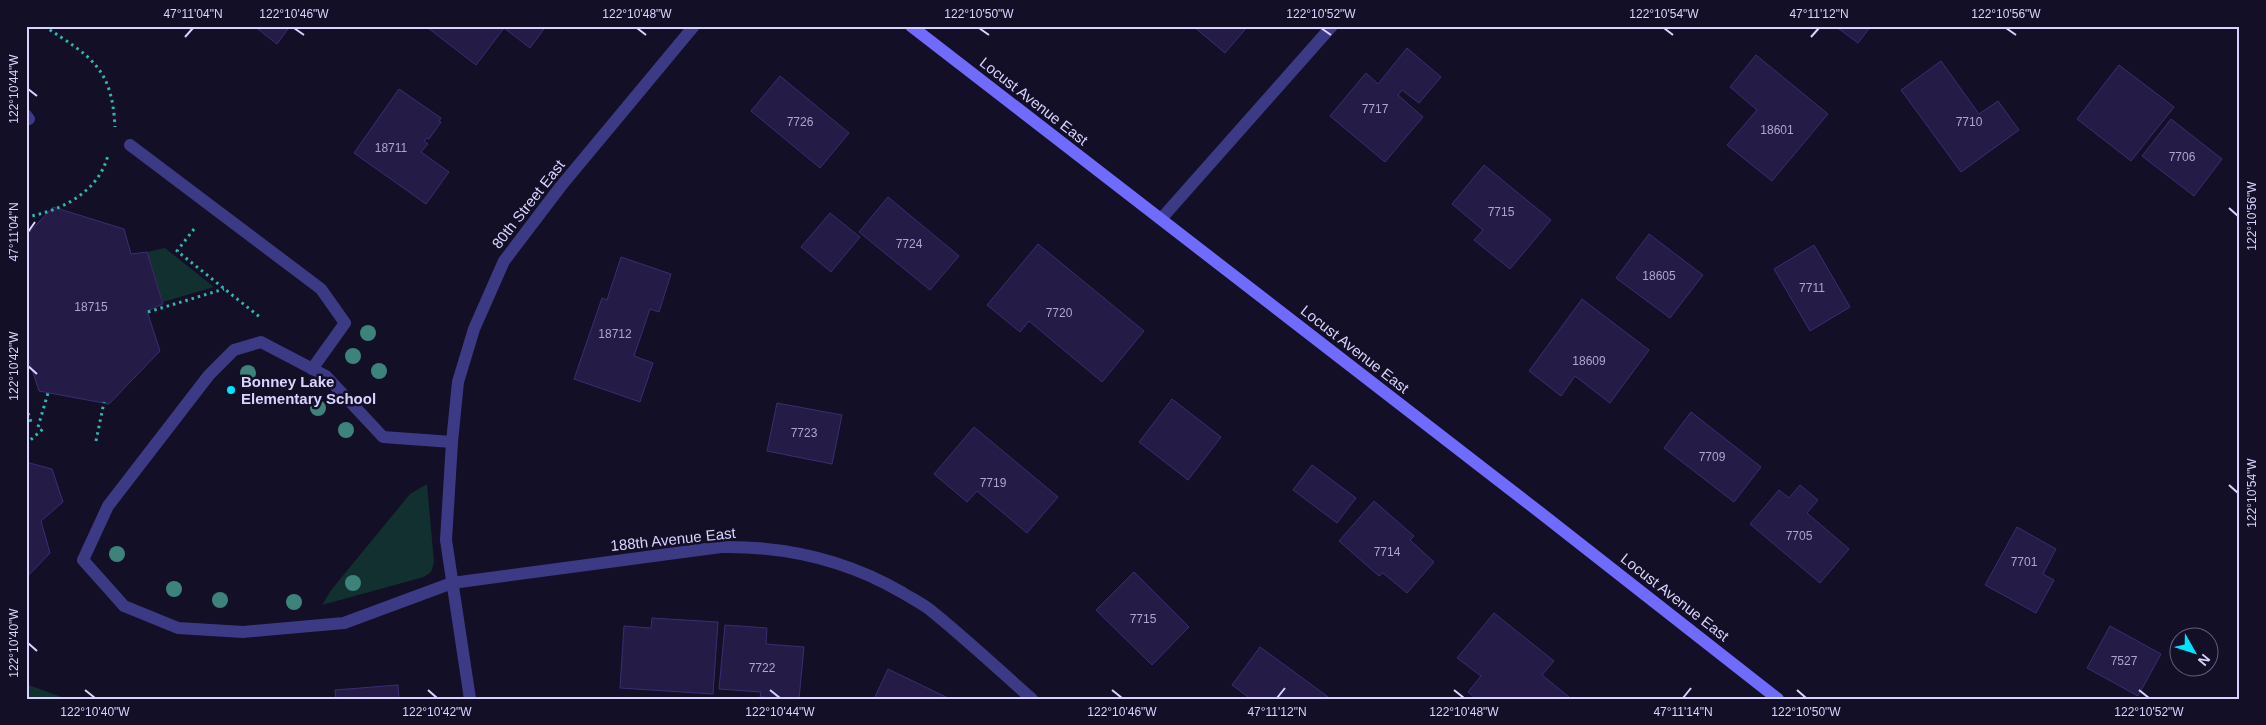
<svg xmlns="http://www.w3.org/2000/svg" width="2266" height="725" viewBox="0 0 2266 725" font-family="Helvetica,sans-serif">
	<rect width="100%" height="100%" fill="#130f26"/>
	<!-- green -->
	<g fill="#12302f">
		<polygon points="165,248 214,287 163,302 147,252"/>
		<polygon points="427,484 434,562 431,572 424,577 322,605 332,589 410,494"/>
		<polygon points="26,684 67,699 26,699"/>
	</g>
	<!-- building -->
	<g fill="#241b47" stroke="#3b2d73">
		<polygon points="254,26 290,26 277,44"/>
		<polygon points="429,26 546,26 530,48 504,28 476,65 428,28"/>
		<polygon points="1193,26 1248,26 1225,53"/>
		<polygon points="1835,26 1871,26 1858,43"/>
		<polygon points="1407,48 1441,77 1419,103 1402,90 1398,95 1423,117 1385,162 1330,116 1366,73 1378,84"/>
		<polygon points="1756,55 1828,114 1772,181 1727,145 1757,110 1730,87"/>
		<polygon points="1941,61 1979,114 1998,101 2019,130 1961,172 1901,90"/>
		<polygon points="2119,65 2174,107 2131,161 2077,119"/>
		<polygon points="780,76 849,133 820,168 751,111"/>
		<polygon points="399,89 441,118 439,121 441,122 429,139 427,138 424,141 428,144 421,152 449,172 426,204 354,153"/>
		<polygon points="2171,119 2222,159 2194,196 2142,156"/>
		<polygon points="1484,165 1551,220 1510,269 1474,240 1483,230 1452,204"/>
		<polygon points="888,197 959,256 930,290 859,232"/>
		<polygon points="53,207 124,229 131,254 147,252 163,304 147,311 160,351 109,404 39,391 26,351 26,236"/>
		<polygon points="830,213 860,237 831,272 801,247"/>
		<polygon points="1649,234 1703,275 1670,318 1616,278"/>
		<polygon points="1038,244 1144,331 1102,382 1029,321 1020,332 987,305"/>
		<polygon points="1814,245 1850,307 1810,331 1774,269"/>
		<polygon points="621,257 671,274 659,312 650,309 634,356 653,363 640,402 574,379 602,298 607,300"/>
		<polygon points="1582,299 1649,350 1610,403 1575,376 1561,396 1529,371"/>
		<polygon points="1172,399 1221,437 1188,480 1139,442"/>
		<polygon points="777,403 842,415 832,464 767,451"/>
		<polygon points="1691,412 1761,467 1734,502 1664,448"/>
		<polygon points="974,427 1058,497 1027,533 977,491 967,502 934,474"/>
		<polygon points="26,462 52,469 63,502 41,521 50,553 27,577"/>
		<polygon points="1312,465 1356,498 1337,523 1293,490"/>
		<polygon points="1800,485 1818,500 1807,513 1849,549 1820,583 1750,524 1779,490 1789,498"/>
		<polygon points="1374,501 1414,536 1410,540 1434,562 1407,593 1383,573 1379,576 1339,541"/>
		<polygon points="2017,527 2056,549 2043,574 2054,580 2036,613 1985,585"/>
		<polygon points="1134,572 1189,627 1152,665 1096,610"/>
		<polygon points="1494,613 1554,661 1542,675 1569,697 1568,699 1476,699 1468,692 1481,676 1457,658"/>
		<polygon points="652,618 718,622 713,694 620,688 624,626 651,628"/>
		<polygon points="725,625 767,628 766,644 804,647 799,699 760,697 761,692 719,689"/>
		<polygon points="2110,626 2161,654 2138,696 2087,668"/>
		<polygon points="1260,647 1331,699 1251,699 1232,685"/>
		<polygon points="888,669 950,699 874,699"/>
		<polygon points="398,685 399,699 336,699 335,690"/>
	</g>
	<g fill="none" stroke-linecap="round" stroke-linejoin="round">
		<!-- path -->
		<g stroke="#2fb8b0" stroke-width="3" stroke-dasharray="2.5 4" stroke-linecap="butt">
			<path d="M 44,26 C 91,57 112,67 115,127"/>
			<path d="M 26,217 C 61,211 99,192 108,155"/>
			<polyline points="194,229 177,251 261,318"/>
			<polyline points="148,312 224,289"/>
			<polyline points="26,353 27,353"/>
			<polyline points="26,407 32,425"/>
			<polyline points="38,427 48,393"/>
			<polyline points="96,441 104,402"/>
			<polyline points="26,444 44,428"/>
		</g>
		<!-- lane -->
		<g stroke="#3d3a85" stroke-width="12">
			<polyline points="26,115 29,119"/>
			<polyline points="130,145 321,289 345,323 312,369"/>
			<polyline points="1161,219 1332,26"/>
			<polyline points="452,442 383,437 326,376 261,342 234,350 209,375 108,506 83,560 124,606 178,628 243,632 344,623 452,583"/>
		</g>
		<!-- street -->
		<g stroke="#3d3a85" stroke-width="12">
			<path d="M 452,583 L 721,547 C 786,546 847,560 903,593 C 911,598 921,603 929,609 C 964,637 998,669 1032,699"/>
			<polyline points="470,699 446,540 452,442 458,382 474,329 504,261 561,186 694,26"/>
		</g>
		<!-- secondary -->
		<polyline stroke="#6f6bff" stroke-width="12" points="911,26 1542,514 1778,699"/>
	</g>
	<!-- trees -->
	<g fill="#3d827b">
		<circle cx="368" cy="333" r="8"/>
		<circle cx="353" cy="356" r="8"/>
		<circle cx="379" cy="371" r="8"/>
		<circle cx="248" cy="373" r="8"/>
		<circle cx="318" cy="408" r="8"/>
		<circle cx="346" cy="430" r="8"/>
		<circle cx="117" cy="554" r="8"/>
		<circle cx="353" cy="583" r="8"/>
		<circle cx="174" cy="589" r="8"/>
		<circle cx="220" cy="600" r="8"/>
		<circle cx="294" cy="602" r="8"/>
	</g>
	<!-- ticks -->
	<path fill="none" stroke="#d9d4ff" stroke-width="2" d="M 294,28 L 304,35M 637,28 L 646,35M 979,28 L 989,35M 1321,28 L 1331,35M 1664,28 L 1673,35M 2006,28 L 2016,35M 185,37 L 193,28M 1811,37 L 1819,28M 28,89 L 37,96M 2229,208 L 2238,216M 28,232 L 35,222M 28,366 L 37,374M 2229,485 L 2238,493M 28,643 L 37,651M 85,690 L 95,698M 428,690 L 437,698M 770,690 L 780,698M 1112,690 L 1122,698M 1454,690 L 1464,698M 1797,690 L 1806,698M 2139,690 L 2149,698M 1277,698 L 1285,688M 1683,698 L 1691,688"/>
	<!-- markers -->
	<circle fill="#00e5ff" stroke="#130f26" stroke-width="2" cx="231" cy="390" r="5"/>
	<g text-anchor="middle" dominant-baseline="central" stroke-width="5" stroke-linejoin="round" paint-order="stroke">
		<!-- number labels -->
		<g font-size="12" fill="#aca6d1">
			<text x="1375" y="109">7717</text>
			<text x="800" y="122">7726</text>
			<text x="1969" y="122">7710</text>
			<text x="1777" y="130">18601</text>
			<text x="391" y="148">18711</text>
			<text x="2182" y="157">7706</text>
			<text x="1501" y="212">7715</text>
			<text x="909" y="244">7724</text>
			<text x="1659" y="276">18605</text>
			<text x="1812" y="288">7711</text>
			<text x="91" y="307">18715</text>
			<text x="1059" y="313">7720</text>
			<text x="615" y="334">18712</text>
			<text x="1589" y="361">18609</text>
			<text x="804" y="433">7723</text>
			<text x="1712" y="457">7709</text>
			<text x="993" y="483">7719</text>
			<text x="1799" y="536">7705</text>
			<text x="1387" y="552">7714</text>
			<text x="2024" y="562">7701</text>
			<text x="1143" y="619">7715</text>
			<text x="2124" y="661">7527</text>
			<text x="762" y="668">7722</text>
		</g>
		<!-- street labels -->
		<g font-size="15" fill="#d9d4ff" stroke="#130f26">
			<text transform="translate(1034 101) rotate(38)">Locust Avenue East</text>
			<text transform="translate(528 204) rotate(-52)">80th Street East</text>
			<text transform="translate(1355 349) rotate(38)">Locust Avenue East</text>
			<text transform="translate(673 539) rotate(-6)">188th Avenue East</text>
			<text transform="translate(1675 597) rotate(38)">Locust Avenue East</text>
		</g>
		<!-- poi labels -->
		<g font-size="15" font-weight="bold" fill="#d9d4ff" stroke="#130f26" text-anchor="start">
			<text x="241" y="381">Bonney Lake<tspan x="241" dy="17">Elementary School</tspan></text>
		</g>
	</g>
	<!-- border -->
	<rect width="2266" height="725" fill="none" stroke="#130f26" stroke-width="55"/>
	<!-- north arrow -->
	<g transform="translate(2194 652) rotate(129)"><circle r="24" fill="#130f26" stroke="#625e7d"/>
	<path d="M0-4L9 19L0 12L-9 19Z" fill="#00e5ff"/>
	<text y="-8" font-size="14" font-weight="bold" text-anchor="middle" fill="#d9d4ff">N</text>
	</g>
	<rect x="28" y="28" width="2210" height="670" fill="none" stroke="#d9d4ff" stroke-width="2"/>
	<g font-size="12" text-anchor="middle" fill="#d9d4ff">
		<text x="193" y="18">47°11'04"N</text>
		<text x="294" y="18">122°10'46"W</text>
		<text x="637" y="18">122°10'48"W</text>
		<text x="979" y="18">122°10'50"W</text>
		<text x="1321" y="18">122°10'52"W</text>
		<text x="1664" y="18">122°10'54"W</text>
		<text x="1819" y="18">47°11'12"N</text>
		<text x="2006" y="18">122°10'56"W</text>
		<text transform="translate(14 89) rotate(-90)" y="4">122°10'44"W</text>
		<text transform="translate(2252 216) rotate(-90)" y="4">122°10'56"W</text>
		<text transform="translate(14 232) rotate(-90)" y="4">47°11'04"N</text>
		<text transform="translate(14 366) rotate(-90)" y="4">122°10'42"W</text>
		<text transform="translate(2252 493) rotate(-90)" y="4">122°10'54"W</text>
		<text transform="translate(14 643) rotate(-90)" y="4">122°10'40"W</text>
		<text x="95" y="716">122°10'40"W</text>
		<text x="437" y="716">122°10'42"W</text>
		<text x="780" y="716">122°10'44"W</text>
		<text x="1122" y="716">122°10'46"W</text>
		<text x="1277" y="716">47°11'12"N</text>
		<text x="1464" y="716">122°10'48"W</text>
		<text x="1683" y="716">47°11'14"N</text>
		<text x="1806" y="716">122°10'50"W</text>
		<text x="2149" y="716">122°10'52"W</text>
	</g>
</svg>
